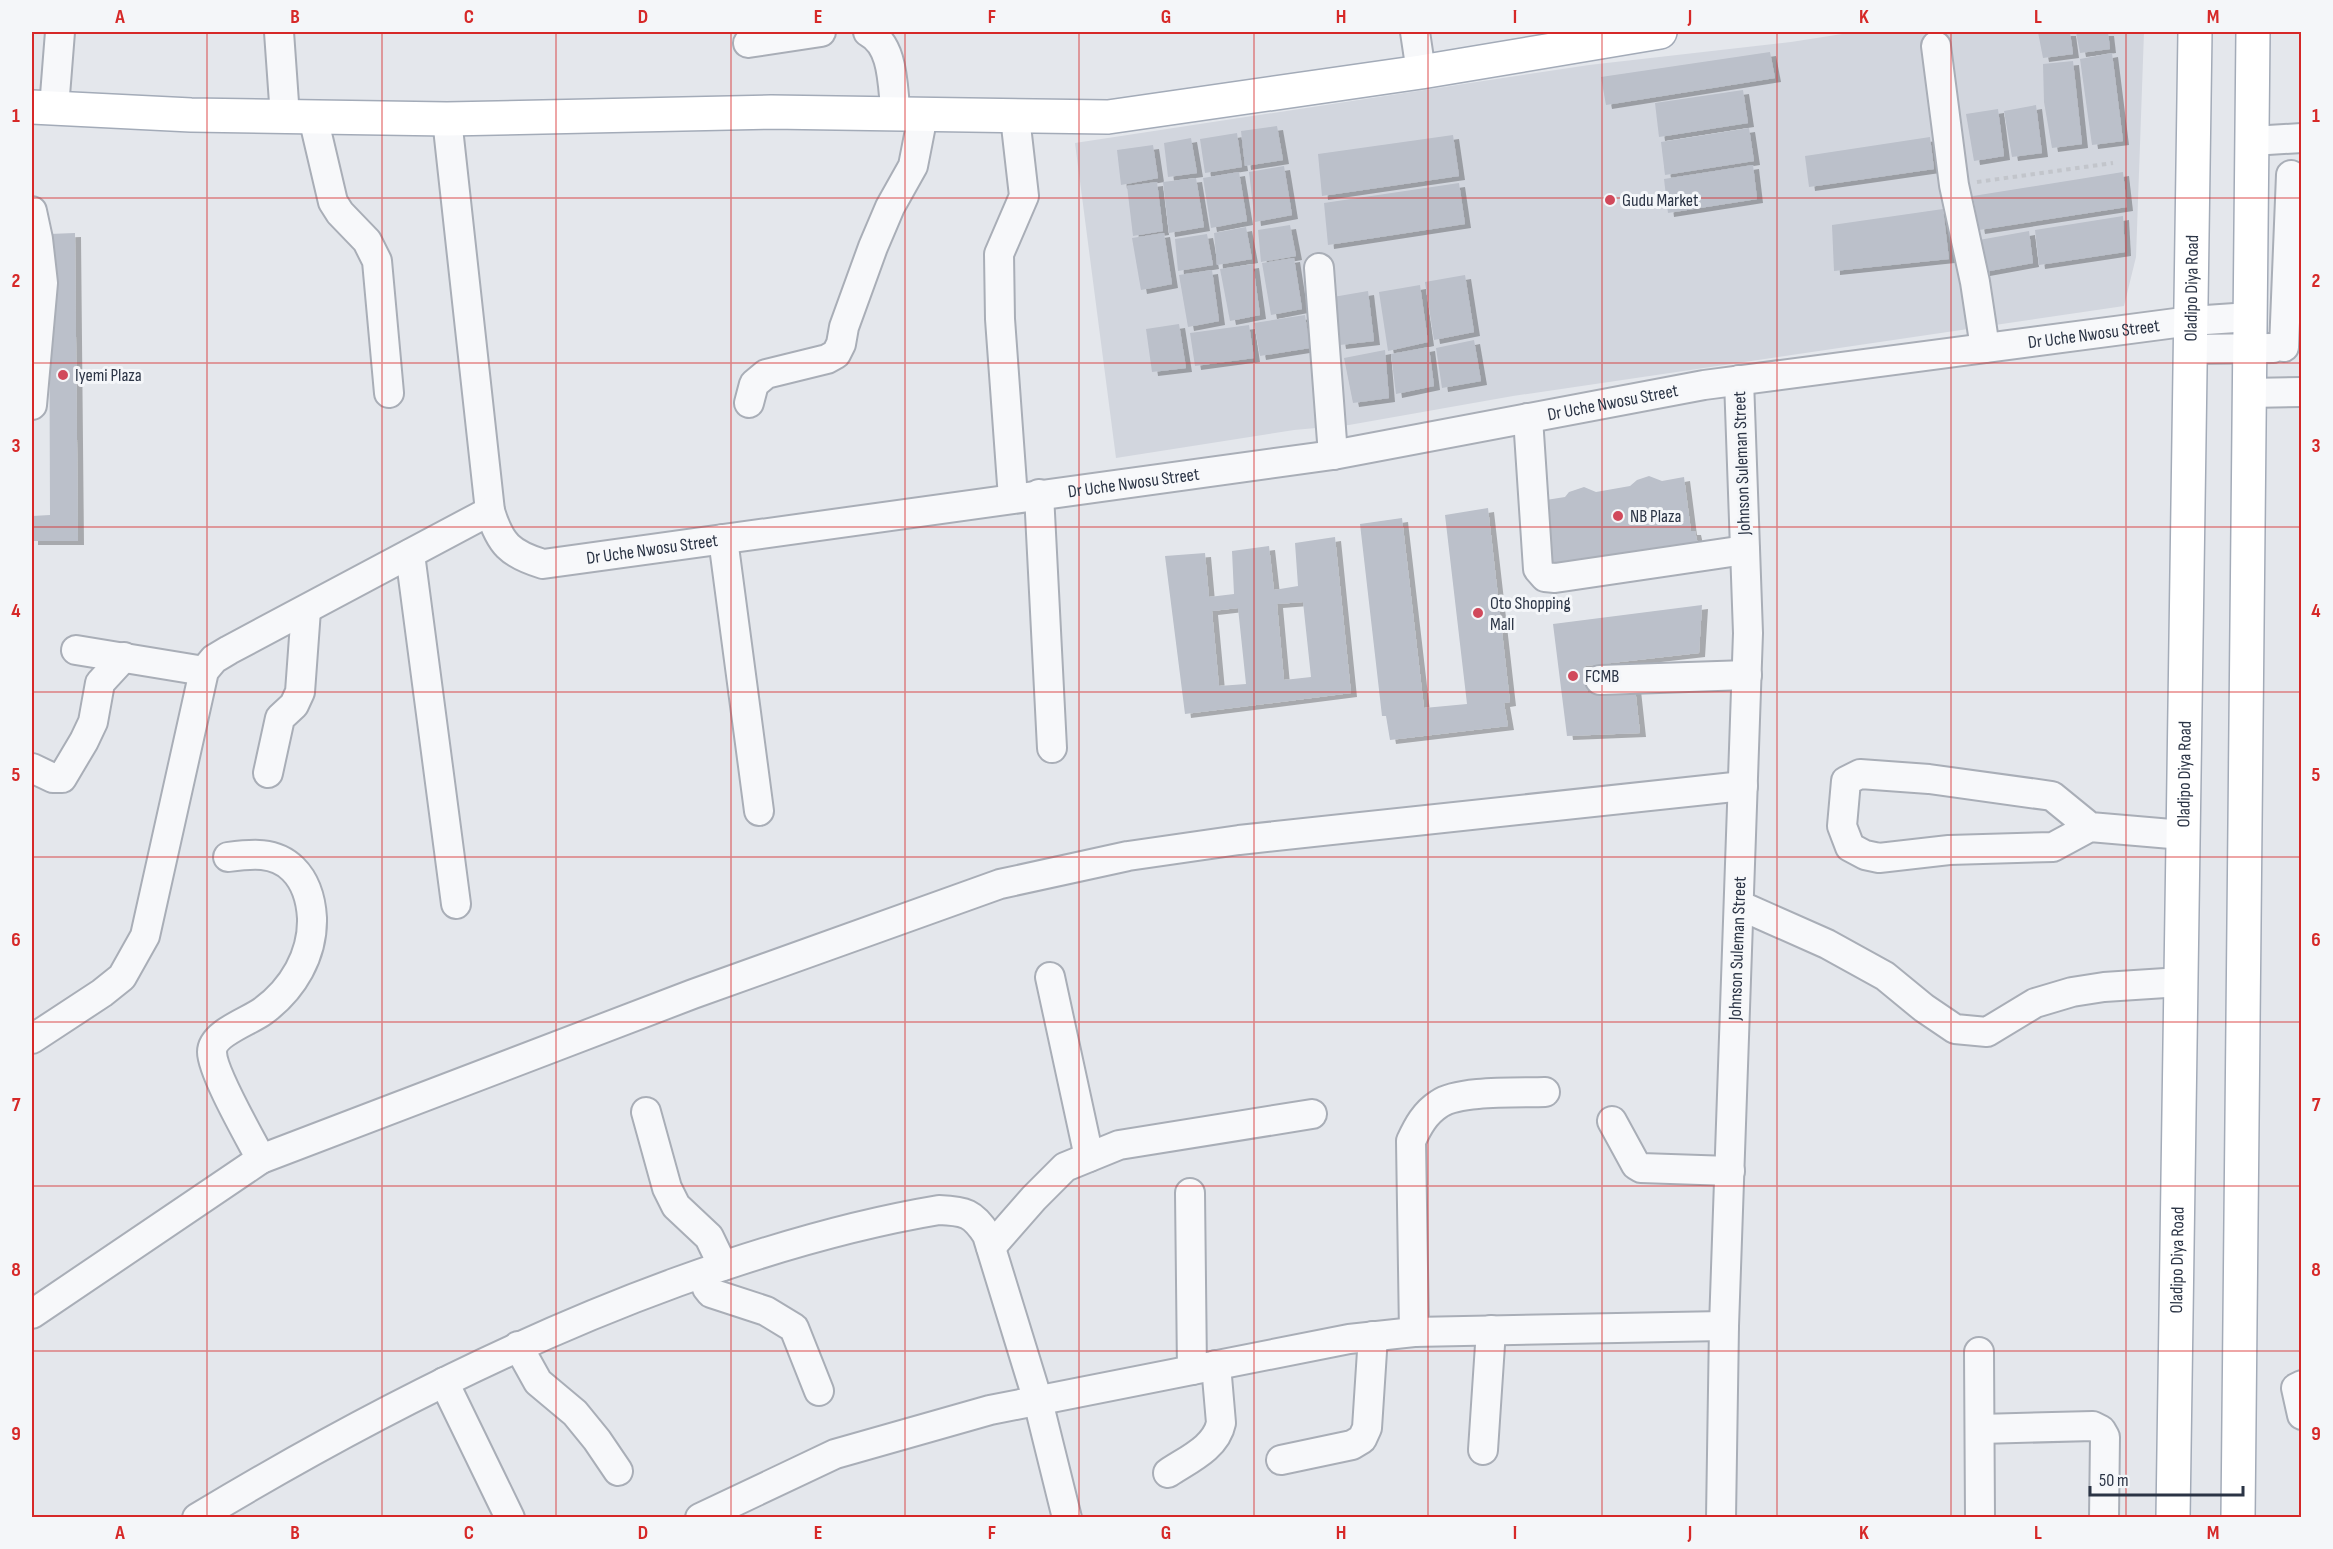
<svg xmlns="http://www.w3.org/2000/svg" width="2333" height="1549" viewBox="0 0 2333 1549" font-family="'Sofia Sans Condensed',sans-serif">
	<defs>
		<filter id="shadow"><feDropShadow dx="6" dy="4" stdDeviation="0" flood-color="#0004"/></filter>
	</defs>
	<rect width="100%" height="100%" fill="#e4e7ec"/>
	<!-- built -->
	<polygon fill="#d2d6de" points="1855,32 2144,32 2136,257 2124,306 1513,396 1349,425 1294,430 1116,458 1075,143 1589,65 1791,42"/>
	<!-- building -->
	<g fill="#bbc0ca" fill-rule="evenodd" filter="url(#shadow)">
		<polygon points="2038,32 2070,32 2073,54 2043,58"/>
		<polygon points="2076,32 2108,32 2110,49 2080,53"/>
		<polygon points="1770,52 1775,78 1606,105 1601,77"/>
		<polygon points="2112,53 2123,141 2092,145 2080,59"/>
		<polygon points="2073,61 2082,144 2052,148 2044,102 2043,64"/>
		<polygon points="1743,90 1748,123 1659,137 1655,103"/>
		<polygon points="2036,105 2042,153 2012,157 2004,111"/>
		<polygon points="1998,109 2004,156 1974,161 1966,114"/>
		<polygon points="1277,126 1283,160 1245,166 1241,131"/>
		<polygon points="1749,128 1754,161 1665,175 1661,142"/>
		<polygon points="1237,133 1242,167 1205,173 1200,139"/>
		<polygon points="1453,135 1459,176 1322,196 1318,154"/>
		<polygon points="1930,137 1934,169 1809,187 1805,156"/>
		<polygon points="1191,138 1197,173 1168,177 1164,143"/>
		<polygon points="1153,145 1158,178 1121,185 1117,150"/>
		<polygon points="1753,165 1757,199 1668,213 1664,179"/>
		<polygon points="1284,166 1292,215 1255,222 1249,172"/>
		<polygon points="1239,172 1247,221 1211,228 1203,178"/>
		<polygon points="2123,172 2127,207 1979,230 1973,196"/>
		<polygon points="1196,178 1204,227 1169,233 1163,182"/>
		<polygon points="1157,182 1163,231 1133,236 1127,186"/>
		<polygon points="1459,183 1465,224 1328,245 1324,203"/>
		<polygon points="1943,209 1949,259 1834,271 1832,225"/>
		<polygon points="2123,216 2125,252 2039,265 2035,230"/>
		<polygon points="1290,225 1296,256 1261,262 1258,230"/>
		<polygon points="1246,227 1252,259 1217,265 1214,233"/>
		<polygon points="2029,231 2033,263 1984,272 1979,240"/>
		<polygon points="75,233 78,541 32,541 32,516 50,515 49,234"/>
		<polygon points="1164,233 1172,284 1141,290 1132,238"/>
		<polygon points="1207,234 1213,265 1178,271 1175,239"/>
		<polygon points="1294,258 1302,309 1271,315 1262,263"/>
		<polygon points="1253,264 1260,315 1230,321 1220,269"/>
		<polygon points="1212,270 1219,321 1188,327 1179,275"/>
		<polygon points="1465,275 1474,332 1434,340 1425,282"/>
		<polygon points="1420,285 1428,342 1388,351 1379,292"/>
		<polygon points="1368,291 1374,341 1340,345 1333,297"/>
		<polygon points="1305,315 1310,348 1260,356 1254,323"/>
		<polygon points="1179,324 1186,368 1152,372 1146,329"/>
		<polygon points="1249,325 1254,358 1195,366 1190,333"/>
		<polygon points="1474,340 1481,381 1442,388 1436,348"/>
		<polygon points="1429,347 1434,386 1396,394 1391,354"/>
		<polygon points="1385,350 1389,398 1353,403 1344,358"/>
		<polygon points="1649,476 1662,481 1684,477 1691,531 1695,531 1699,549 1552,572 1546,500 1565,497 1569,492 1584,487 1596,492 1630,486 1637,480"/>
		<polygon points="1488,508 1510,702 1504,703 1508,726 1390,740 1386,716 1382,716 1360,524 1402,518 1424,708 1467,704 1445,515"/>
		<path d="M 1335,537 L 1351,693 L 1185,714 L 1165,556 L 1205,553 L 1209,597 L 1234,594 L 1232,551 L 1269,546 L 1274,590 L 1298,586 L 1295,543 ZM 1303,602 L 1311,677 L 1284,680 L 1277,604 ZM 1238,608 L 1246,684 L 1219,686 L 1212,611 Z"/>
		<polygon points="1702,605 1699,653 1585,666 1588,693 1635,687 1640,733 1567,736 1553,624"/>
	</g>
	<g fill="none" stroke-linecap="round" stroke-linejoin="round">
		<defs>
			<g id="minor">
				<polyline points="279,32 285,117"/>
				<path d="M 868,32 C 895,46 892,88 896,115"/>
				<polyline points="1415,32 1421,72"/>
				<polyline points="748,43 821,32"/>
				<polyline points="1936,46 1954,185 1975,282 1985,348"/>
				<polyline points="54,108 60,32"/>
				<polyline points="313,117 333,202 340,213 367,241 377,261 389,393"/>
				<path id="s1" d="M 447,119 L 490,511 C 500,544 510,554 543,564 L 1333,455 L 1704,385 L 2191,321 L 2250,317"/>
				<polyline points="2252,141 2302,138"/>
				<polyline points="32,211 38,239 43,283 32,405"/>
				<polyline points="1319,268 1333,455"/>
				<polyline points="2284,347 2291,175"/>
				<polyline points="2191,349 2273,348"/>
				<polyline points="2248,393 2302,392"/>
				<polyline points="749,403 754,384 766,374 827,359 836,354 841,344 844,327 873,247 890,207 913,166 923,115"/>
				<polyline points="1528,418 1538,569 1545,577 1555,578 1745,550"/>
				<polyline points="1039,494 1052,748"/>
				<polyline points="1013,498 1000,319 999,254 1024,196 1015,117"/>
				<polyline points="723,539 759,811"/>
				<polyline points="410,554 456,904"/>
				<polyline points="76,650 204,671"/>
				<polyline points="1600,680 1747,675"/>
				<polyline points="32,768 53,778 62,778 84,741 93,722 100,683 124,657"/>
				<polyline points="268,773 280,718 294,705 300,692 306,610"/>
				<polyline points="2090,827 2052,796 1929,779 1860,774 1846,781 1842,826 1850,847 1865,855 1879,858 1949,850 2053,847 2090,827 2183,835"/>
				<path d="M 228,857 C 251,854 275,851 293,869 C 306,882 311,900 312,918 C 313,955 293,989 263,1011 C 250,1021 212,1033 212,1052 C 212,1072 250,1138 261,1159"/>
				<polyline points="1739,905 1827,944 1885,976 1924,1008 1955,1029 1987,1032 2035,1003 2072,992 2104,987 2181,982"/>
				<polyline points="1050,977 1089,1157"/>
				<polyline points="32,1039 102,993 122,977 145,936 204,671 214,659 229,650 490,511"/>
				<polyline points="646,1112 667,1188 676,1206 709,1237 723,1266"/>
				<polyline points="1612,1121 1636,1165 1641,1168 1730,1171"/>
				<polyline points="1190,1193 1192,1370"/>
				<polyline points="991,1247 1034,1198 1065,1167 1119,1145 1312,1114"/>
				<polyline points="702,1274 707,1288 711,1293 766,1311 794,1328 819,1391"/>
				<polyline points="32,1314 261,1159 693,994 1000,884 1128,856 1239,840 1743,786"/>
				<path d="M 1414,1332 L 1411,1141 C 1418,1126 1425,1113 1439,1104 C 1459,1090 1519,1093 1545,1092"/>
				<polyline points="518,1346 538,1382 575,1413 597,1440 618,1471"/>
				<polyline points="1979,1352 1980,1518"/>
				<polyline points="444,1382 510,1518"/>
				<polyline points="2302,1385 2296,1388 2302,1415"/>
				<polyline points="1980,1429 2093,1426 2101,1430 2105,1437 2104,1518"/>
				<polyline points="1483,1450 1491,1330"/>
				<polyline points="1281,1460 1352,1445 1362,1439 1367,1428 1373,1336"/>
				<path d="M 1168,1473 C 1187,1460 1216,1448 1221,1423 L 1216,1365"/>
				<path d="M 197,1518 C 350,1426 509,1343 677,1282 C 763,1251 849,1225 939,1210 C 965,1211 973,1213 987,1235 L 1038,1401 L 1067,1518"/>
				<polyline points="700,1518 835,1454 990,1410 1349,1339 1414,1332 1724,1326"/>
				<path id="s2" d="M 1721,1518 L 1724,1326 L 1748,633 L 1739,380"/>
			</g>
			<g id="major">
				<polyline points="32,107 191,115 447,119 771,112 1108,117 1421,72 1660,32"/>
				<path id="s3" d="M 2173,1518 L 2195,32"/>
				<polyline points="2238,1518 2253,32"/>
			</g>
		</defs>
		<!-- minor casing -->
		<use href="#minor" stroke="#a9aeb7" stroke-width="32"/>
		<!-- major casing -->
		<use href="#major" stroke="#a3abb8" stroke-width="36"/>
		<!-- path -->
		<polyline stroke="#c2c5cb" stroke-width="4" stroke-dasharray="4.5 4.5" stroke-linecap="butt" points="1977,182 2113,163"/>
		<!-- minor -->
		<use href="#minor" stroke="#f7f8fa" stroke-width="28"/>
		<!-- major -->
		<use href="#major" stroke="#fff" stroke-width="33"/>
	</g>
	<!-- grid -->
	<path fill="none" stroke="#d62828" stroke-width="1.5" stroke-opacity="0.55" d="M 207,32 L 207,1518M 382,32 L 382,1518M 556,32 L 556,1518M 731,32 L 731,1518M 905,32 L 905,1518M 1079,32 L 1079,1518M 1254,32 L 1254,1518M 1428,32 L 1428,1518M 1602,32 L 1602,1518M 1777,32 L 1777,1518M 1951,32 L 1951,1518M 2126,32 L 2126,1518M 32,198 L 2302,198M 32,363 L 2302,363M 32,527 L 2302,527M 32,692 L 2302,692M 32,857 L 2302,857M 32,1022 L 2302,1022M 32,1186 L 2302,1186M 32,1351 L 2302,1351"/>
	<!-- markers -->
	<g fill="#d1495b" stroke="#f4f6f9" stroke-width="2">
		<circle cx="1610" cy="200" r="6"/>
		<circle cx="63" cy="375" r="6"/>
		<circle cx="1618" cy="516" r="6"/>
		<circle cx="1478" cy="613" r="6"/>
		<circle cx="1573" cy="676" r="6"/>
	</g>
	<g text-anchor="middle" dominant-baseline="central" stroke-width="6" stroke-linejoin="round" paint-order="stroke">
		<!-- poi labels -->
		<g font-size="18" fill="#2b3445" stroke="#f4f6f9" text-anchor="start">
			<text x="1622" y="200">Gudu Market</text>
			<text x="75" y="375">Iyemi Plaza</text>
			<text x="1630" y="516">NB Plaza</text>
			<text x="1490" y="603">Oto Shopping<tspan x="1490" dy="21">Mall</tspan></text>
			<text x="1585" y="676">FCMB</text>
		</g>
		<!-- street labels -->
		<g font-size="18" fill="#2b3445" stroke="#f4f6f9">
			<text stroke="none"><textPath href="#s3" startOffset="1230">Oladipo Diya Road</textPath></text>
			<text stroke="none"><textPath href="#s1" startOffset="2042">Dr Uche Nwosu Street</textPath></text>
			<text stroke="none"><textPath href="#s1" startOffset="1556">Dr Uche Nwosu Street</textPath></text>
			<text transform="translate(1742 463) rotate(-92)">Johnson Suleman Street</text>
			<text stroke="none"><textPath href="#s1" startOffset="1070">Dr Uche Nwosu Street</textPath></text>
			<text stroke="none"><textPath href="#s1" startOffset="584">Dr Uche Nwosu Street</textPath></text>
			<text stroke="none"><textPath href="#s3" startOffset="744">Oladipo Diya Road</textPath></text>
			<text stroke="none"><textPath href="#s2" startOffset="570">Johnson Suleman Street</textPath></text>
			<text stroke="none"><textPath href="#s3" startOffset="258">Oladipo Diya Road</textPath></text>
		</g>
	</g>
	<!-- border -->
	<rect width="2333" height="1549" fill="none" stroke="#f4f6f9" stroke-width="66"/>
	<!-- scale -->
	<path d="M2090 1486v9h153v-9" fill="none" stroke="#2b3445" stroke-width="3"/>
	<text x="2099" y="1486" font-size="18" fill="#2b3445" stroke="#f4f6f9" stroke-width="4.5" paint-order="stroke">50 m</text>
	<rect x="33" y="33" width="2267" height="1483" fill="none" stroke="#d62828" stroke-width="2"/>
	<g font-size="20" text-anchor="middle" font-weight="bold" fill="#d62828">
		<text x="120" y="23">A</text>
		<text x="295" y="23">B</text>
		<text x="469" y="23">C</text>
		<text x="643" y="23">D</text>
		<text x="818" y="23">E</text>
		<text x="992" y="23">F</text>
		<text x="1166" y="23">G</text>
		<text x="1341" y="23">H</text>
		<text x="1515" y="23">I</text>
		<text x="1690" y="23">J</text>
		<text x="1864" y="23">K</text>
		<text x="2038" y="23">L</text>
		<text x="2213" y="23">M</text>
		<text x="16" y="122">1</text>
		<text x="2316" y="122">1</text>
		<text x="16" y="287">2</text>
		<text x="2316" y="287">2</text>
		<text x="16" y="452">3</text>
		<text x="2316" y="452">3</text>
		<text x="16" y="617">4</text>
		<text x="2316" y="617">4</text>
		<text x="16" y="781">5</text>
		<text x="2316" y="781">5</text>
		<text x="16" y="946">6</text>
		<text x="2316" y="946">6</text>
		<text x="16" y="1111">7</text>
		<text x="2316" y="1111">7</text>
		<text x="16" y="1276">8</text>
		<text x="2316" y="1276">8</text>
		<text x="16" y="1440">9</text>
		<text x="2316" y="1440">9</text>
		<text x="120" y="1539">A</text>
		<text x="295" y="1539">B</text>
		<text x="469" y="1539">C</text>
		<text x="643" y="1539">D</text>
		<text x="818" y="1539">E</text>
		<text x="992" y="1539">F</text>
		<text x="1166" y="1539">G</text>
		<text x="1341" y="1539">H</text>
		<text x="1515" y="1539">I</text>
		<text x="1690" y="1539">J</text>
		<text x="1864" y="1539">K</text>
		<text x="2038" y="1539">L</text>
		<text x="2213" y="1539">M</text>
	</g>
</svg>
